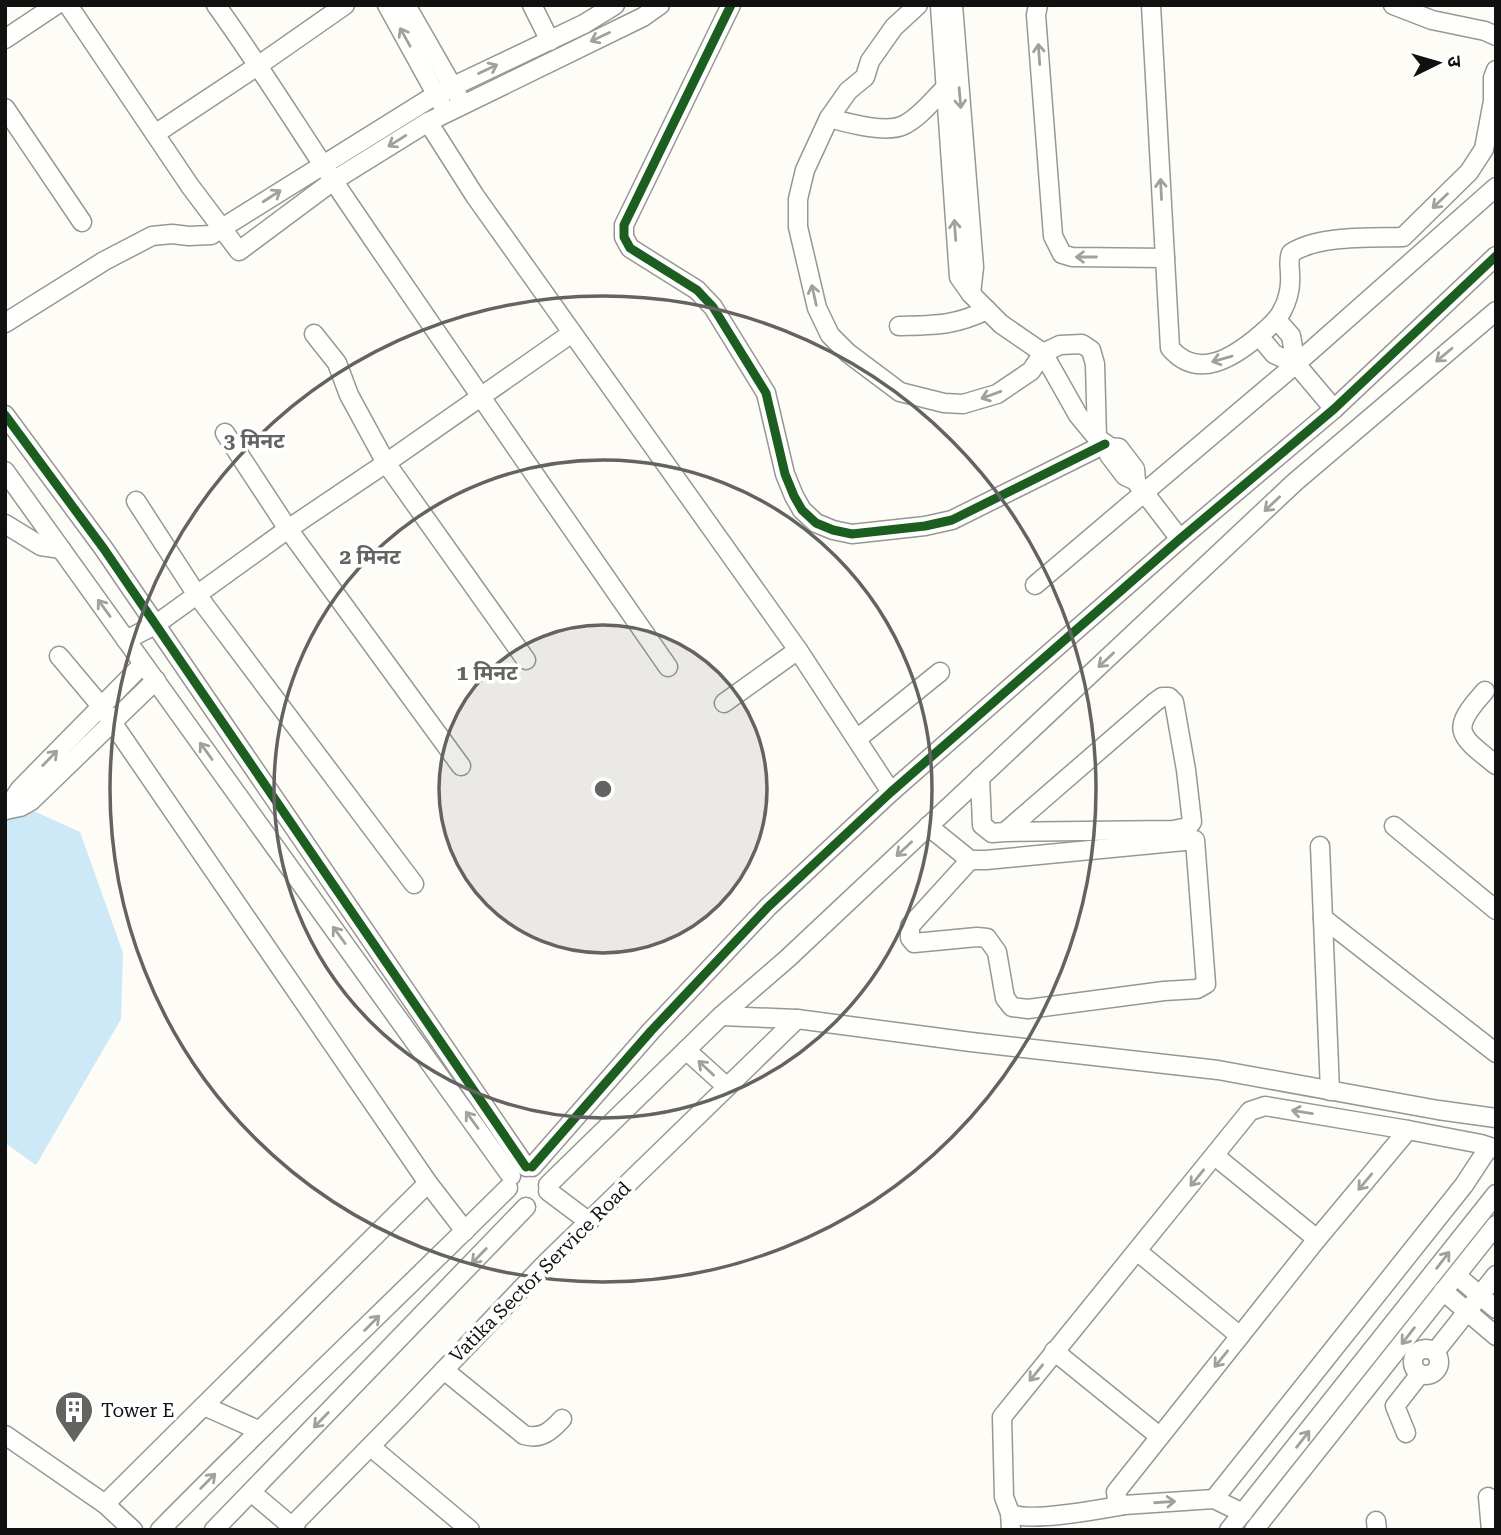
<svg xmlns="http://www.w3.org/2000/svg" width="1501" height="1535" viewBox="0 0 1501 1535" font-family="'Roboto Serif','Noto Sans Devanagari',serif">
	<rect width="100%" height="100%" fill="#fdfcf7"/>
	<!-- water -->
	<polygon fill="#cde8f7" points="5,798 80,832 123,953 121,1019 36,1165 5,1143"/>
	<g fill="none" stroke-linecap="round" stroke-linejoin="round">
		<defs>
			<g id="minor">
				<polyline points="68,5 190,186 239,251 333,181 428,122 643,17 660,5"/>
				<path d="M 216,5 C 263,70 304,138 349,204 C 454,359 561,513 668,667"/>
				<polyline points="387,5 441,103"/>
				<polyline points="406,5 458,96"/>
				<polyline points="532,5 550,41"/>
				<polyline points="731,5 624,225 624,237 630,248 697,290 713,307 766,393 785,474 794,496 802,510 816,523 833,530 852,534 925,526 952,520 1105,444"/>
				<polyline points="918,5 894,27 870,61 865,77 848,91 829,118 805,170 798,199 798,227 817,308 830,335 848,353 900,392 944,403 963,404 997,394 1031,371 1043,353 1060,345 1082,344 1091,350 1095,364 1097,438"/>
				<polyline points="953,5 974,267 971,294"/>
				<path d="M 1038,5 L 1036,15 L 1053,236 L 1062,254 L 1072,257 L 1165,258 L 1170,348 C 1198,381 1234,357 1260,335 C 1268,328 1277,321 1282,311 C 1288,300 1291,287 1290,274 C 1290,266 1288,261 1291,253 C 1319,235 1369,238 1403,237 L 1469,172 L 1484,149 L 1493,101 L 1493,78 L 1496,70"/>
				<polyline points="1151,5 1165,258"/>
				<polyline points="1393,5 1432,20 1485,31 1496,36"/>
				<polyline points="940,6 959,277 971,294 1001,324 1043,353 1078,415 1097,438 1110,447 1109,455 1125,476 1136,481 1135,469 1119,448 1110,447"/>
				<polyline points="5,39 56,5"/>
				<polyline points="5,108 82,222"/>
				<path d="M 829,118 C 848,123 886,134 904,125 C 920,117 933,100 945,88"/>
				<polyline points="428,122 475,196 798,650 891,792"/>
				<polyline points="155,134 259,65 345,5"/>
				<polyline points="5,323 104,261 152,236 172,234 189,236 211,235 437,94 584,24 615,5"/>
				<path d="M 899,326 C 935,325 954,326 987,310"/>
				<polyline points="314,334 337,363 349,395 386,463 526,660"/>
				<polyline points="1259,336 1274,354 1296,364 1291,336 1277,320"/>
				<polyline points="1296,364 1334,409"/>
				<polyline points="5,415 104,549 526,1167"/>
				<polyline points="225,433 288,529 461,766"/>
				<polyline points="5,471 511,1176"/>
				<polyline points="1137,483 1180,539"/>
				<polyline points="136,501 197,595 414,884"/>
				<polyline points="5,524 41,546 61,549"/>
				<polyline points="1035,585 1296,364 1496,187"/>
				<polyline points="126,640 155,625 288,529 386,463 572,333"/>
				<polyline points="59,656 101,706 428,1183 465,1231"/>
				<path d="M 1485,691 C 1450,730 1457,734 1496,765"/>
				<polyline points="724,703 798,650"/>
				<polyline points="857,739 940,672"/>
				<polyline points="980,777 982,825 992,833 1005,832 1173,830 1188,827 1192,822 1186,770 1174,702 1169,697 1162,697 1155,702 1005,832"/>
				<polyline points="5,810 20,807 31,801 156,680"/>
				<polyline points="6,810 20,789 143,664"/>
				<polyline points="928,826 970,860 986,860 1195,840 1206,984 1197,989 1164,991 1028,1009 1012,1007 1005,998 997,952 987,938 977,937 914,943 910,938 910,926 970,860"/>
				<polyline points="1394,826 1496,910"/>
				<polyline points="1320,846 1330,1091"/>
				<polyline points="1323,918 1496,1053"/>
				<polyline points="721,1016 797,1019 971,1042 1218,1070 1438,1110 1496,1118"/>
				<polyline points="686,1050 727,1087"/>
				<polyline points="1215,1156 1317,1239"/>
				<polyline points="532,1167 651,1031 768,907 891,792 1180,539 1334,409 1496,256"/>
				<polyline points="548,1185 721,1016 787,959 1295,482 1496,311"/>
				<polyline points="548,1191 588,1221"/>
				<polyline points="1137,1251 1240,1336"/>
				<polyline points="1457,1276 1496,1309"/>
				<polyline points="1443,1291 1496,1336"/>
				<circle cx="1426" cy="1362" r="13"/>
				<polyline points="1054,1351 1159,1436"/>
				<polyline points="1435,1352 1496,1275"/>
				<path d="M 444,1370 L 524,1435 C 541,1440 551,1431 562,1419"/>
				<polyline points="204,1406 258,1430"/>
				<polyline points="1406,1433 1395,1406 1420,1374"/>
				<polyline points="5,1435 105,1504 133,1530"/>
				<polyline points="371,1447 470,1530"/>
				<polyline points="251,1492 296,1530"/>
				<polyline points="1488,1497 1491,1530"/>
				<polyline points="1214,1499 1464,1185 1489,1147"/>
				<polyline points="105,1504 428,1183"/>
				<path d="M 1010,1513 C 1027,1523 1102,1509 1124,1505"/>
				<polyline points="1243,1513 1214,1499 1124,1505 1117,1500 1116,1492 1317,1239 1408,1130"/>
				<polyline points="1376,1521 1377,1530"/>
				<path d="M 160,1530 C 274,1414 392,1303 508,1188"/>
				<polyline points="214,1530 526,1207"/>
				<polyline points="288,1530 402,1414 545,1264 797,1019"/>
				<polyline points="1011,1530 1010,1513 1004,1497 1002,1417 1250,1111 1265,1106 1408,1130 1481,1144 1496,1149"/>
				<polyline points="1229,1530 1496,1194"/>
				<polyline points="1254,1530 1496,1225"/>
			</g>
		</defs>
		<!-- minor casing -->
		<use href="#minor" stroke="#979795" stroke-width="21"/>
		<!-- minor -->
		<use href="#minor" stroke="#fffffe" stroke-width="18"/>
		<defs>
			<g id="cycleway">
				<polyline points="731,5 624,225 624,237 630,248 697,290 713,307 766,393 785,474 794,496 802,510 816,523 833,530 852,534 925,526 952,520 1105,444"/>
				<polyline points="5,415 104,549 526,1167"/>
				<polyline points="532,1167 651,1031 768,907 891,792 1180,539 1334,409 1496,256"/>
			</g>
		</defs>
		<!-- cycleway casing -->
		<use href="#cycleway" stroke="#fff" stroke-width="13"/>
		<!-- cycleway -->
		<use href="#cycleway" stroke="#1b5e20" stroke-width="9"/>
	</g>
	<!-- one-way arrows -->
	<defs><path id="oneway-shaft" d="M-6 0H5M1.5-3L5.5 0L1.5 3" fill="none" stroke-width="1.6" stroke-linecap="round" stroke-linejoin="round" transform="scale(1.75)"/></defs>
	<g stroke="#a0a09f">
		<use href="#oneway-shaft" transform="translate(405 37) rotate(-119)"/>
		<use href="#oneway-shaft" transform="translate(600 37) rotate(155)"/>
		<use href="#oneway-shaft" transform="translate(1039 54) rotate(-94)"/>
		<use href="#oneway-shaft" transform="translate(488 69) rotate(-26)"/>
		<use href="#oneway-shaft" transform="translate(960 98) rotate(85)"/>
		<use href="#oneway-shaft" transform="translate(397 141) rotate(148)"/>
		<use href="#oneway-shaft" transform="translate(1161 189) rotate(-93)"/>
		<use href="#oneway-shaft" transform="translate(272 196) rotate(-33)"/>
		<use href="#oneway-shaft" transform="translate(1440 201) rotate(136)"/>
		<use href="#oneway-shaft" transform="translate(955 230) rotate(-94)"/>
		<use href="#oneway-shaft" transform="translate(1086 257) rotate(-180)"/>
		<use href="#oneway-shaft" transform="translate(814 295) rotate(-103)"/>
		<use href="#oneway-shaft" transform="translate(1444 355) rotate(140)"/>
		<use href="#oneway-shaft" transform="translate(1222 359) rotate(164)"/>
		<use href="#oneway-shaft" transform="translate(991 395) rotate(160)"/>
		<use href="#oneway-shaft" transform="translate(1272 504) rotate(137)"/>
		<use href="#oneway-shaft" transform="translate(104 608) rotate(-126)"/>
		<use href="#oneway-shaft" transform="translate(1106 660) rotate(137)"/>
		<use href="#oneway-shaft" transform="translate(206 751) rotate(-126)"/>
		<use href="#oneway-shaft" transform="translate(50 758) rotate(-46)"/>
		<use href="#oneway-shaft" transform="translate(904 849) rotate(137)"/>
		<use href="#oneway-shaft" transform="translate(339 935) rotate(-126)"/>
		<use href="#oneway-shaft" transform="translate(706 1068) rotate(-137)"/>
		<use href="#oneway-shaft" transform="translate(1302 1112) rotate(-171)"/>
		<use href="#oneway-shaft" transform="translate(472 1120) rotate(-126)"/>
		<use href="#oneway-shaft" transform="translate(1197 1178) rotate(129)"/>
		<use href="#oneway-shaft" transform="translate(1365 1182) rotate(130)"/>
		<use href="#oneway-shaft" transform="translate(479 1256) rotate(134)"/>
		<use href="#oneway-shaft" transform="translate(1443 1260) rotate(-52)"/>
		<use href="#oneway-shaft" transform="translate(372 1323) rotate(-45)"/>
		<use href="#oneway-shaft" transform="translate(1408 1336) rotate(128)"/>
		<use href="#oneway-shaft" transform="translate(1221 1359) rotate(129)"/>
		<use href="#oneway-shaft" transform="translate(1036 1373) rotate(129)"/>
		<use href="#oneway-shaft" transform="translate(321 1420) rotate(134)"/>
		<use href="#oneway-shaft" transform="translate(1303 1439) rotate(-52)"/>
		<use href="#oneway-shaft" transform="translate(208 1481) rotate(-45)"/>
		<use href="#oneway-shaft" transform="translate(1165 1502) rotate(-4)"/>
	</g>
	<!-- distance rings -->
	<circle cx="603" cy="789" r="164" fill="#646362" fill-opacity=".12"/>
	<g fill="none" stroke="#646362" stroke-width="3.5">
		<circle cx="603" cy="789" r="164"/>
		<circle cx="603" cy="789" r="329"/>
		<circle cx="603" cy="789" r="493"/>
	</g>
	<!-- icons -->
	<defs>
		<symbol id="building-pin" viewBox="-11 -11 22 30"><path d="M0 17L-7.5 6A9.5 9.5 0 1 1 7.5 6Z" fill="#646362" stroke="#fff"/><path d="M-4-6H4V6H1V3H-1V6H-4ZM-2.5-4.3h1.7v1.8h-1.7ZM.8-4.3h1.7v1.8H.8ZM-2.5-1h1.7V.8h-1.7ZM.8-1h1.7V.8H.8Z" fill="#fff"/></symbol>
	</defs>
	<g fill-rule="evenodd">
		<use href="#building-pin" x="52" y="1388" width="44" height="60"/>
	</g>
	<g text-anchor="middle" dominant-baseline="central" stroke-width="7" stroke-linejoin="round" paint-order="stroke">
		<!-- street labels -->
		<g font-size="19" fill="#111" stroke="#fff">
			<text transform="translate(540 1272) rotate(-45)">Vatika Sector Service Road</text>
		</g>
		<!-- poi labels -->
		<g font-size="19" fill="#111" stroke="#fff" text-anchor="start">
			<text x="101" y="1410">Tower E</text>
		</g>
	</g>
	<circle cx="603" cy="789" r="10" fill="#646362" stroke="#fff" stroke-width="3.5"/>
	<g font-size="21" text-anchor="middle" font-weight="bold" fill="#646362" stroke="#fff" stroke-width="7" stroke-linejoin="round" paint-order="stroke">
		<text x="254" y="448">3 मिनट</text>
		<text x="370" y="564">2 मिनट</text>
		<text x="487" y="680">1 मिनट</text>
	</g>
	<!-- border -->
	<rect width="1501" height="1535" fill="none" stroke="#111111" stroke-width="14"/>
	<!-- north arrow -->
	<g transform="translate(1438 63) rotate(85)" stroke="#ffffff" stroke-width="5" paint-order="stroke">
	<path d="M0-5L12 26L0 18L-12 26Z" fill="#111111"/>
	<text y="-10" font-size="19" font-weight="bold" text-anchor="middle" fill="#111111">उ</text>
	</g>
</svg>
